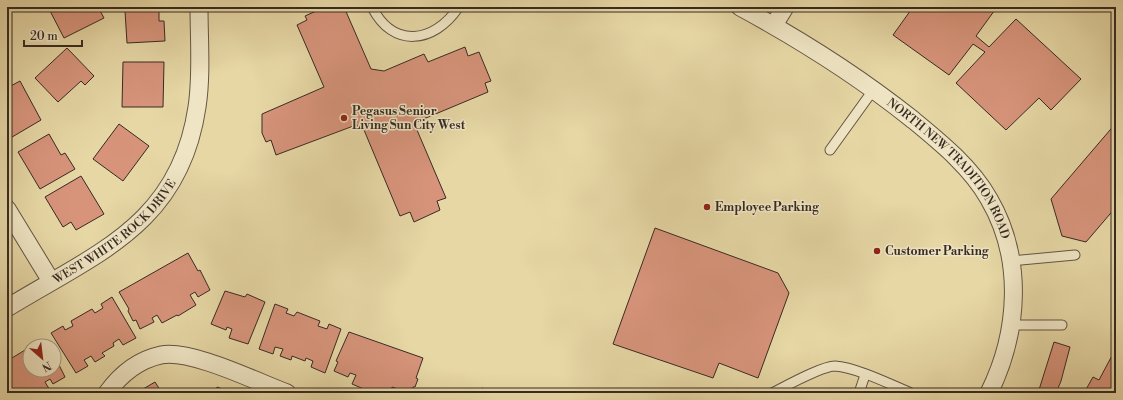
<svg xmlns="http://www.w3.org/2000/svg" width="1123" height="400" viewBox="0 0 1123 400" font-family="'Libre Bodoni',serif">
	<rect width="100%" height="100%" fill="#e6d7a5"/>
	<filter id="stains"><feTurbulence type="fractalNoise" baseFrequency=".005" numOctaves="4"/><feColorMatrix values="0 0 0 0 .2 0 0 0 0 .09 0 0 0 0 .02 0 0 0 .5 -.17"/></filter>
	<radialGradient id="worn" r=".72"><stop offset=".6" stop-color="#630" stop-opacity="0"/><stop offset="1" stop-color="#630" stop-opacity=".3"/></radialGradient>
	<!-- building -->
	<g fill="#d7947b" stroke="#372a24">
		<polygon points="48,7 98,7 104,18 64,38"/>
		<polygon points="121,7 159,7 159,21 164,21 165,41 127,43 125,11 121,11"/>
		<polygon points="325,7 335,7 336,10 344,7 371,69 384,71 424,54 428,62 465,47 468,56 479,52 491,81 485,83 488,92 414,123 446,198 437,201 440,210 414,222 410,212 400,216 364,130 356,125 276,155 271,140 266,142 262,133 262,114 324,87 297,25 307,20 305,16"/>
		<polygon points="913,7 997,7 976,36 989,47 1016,19 1081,79 1051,110 1039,98 1006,130 956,83 985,52 973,44 949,75 893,35"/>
		<polygon points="67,48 94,76 85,85 81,81 58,102 35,78"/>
		<polygon points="123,62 164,62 163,107 122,107"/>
		<polygon points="20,81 41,120 7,140 7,88"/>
		<polygon points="1116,123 1116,207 1086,242 1062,236 1051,199"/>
		<polygon points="119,124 149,146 123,181 93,159"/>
		<polygon points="49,134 61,155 65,153 75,169 40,189 18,152"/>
		<polygon points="81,176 104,214 76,230 71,222 63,227 45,197"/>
		<polygon points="655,228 778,273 789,293 758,378 719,363 713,378 613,344"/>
		<polygon points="188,253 198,271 200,270 210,290 198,297 195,292 190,295 196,305 178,316 177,315 162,323 157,315 152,318 154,322 140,329 136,320 133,321 128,311 129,309 119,292"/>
		<polygon points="225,291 245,297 247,294 265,302 248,344 229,338 232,329 227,327 226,330 211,324"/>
		<polygon points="112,297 136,338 123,345 119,339 113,343 114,346 102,353 105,356 95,362 91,356 84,360 88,366 76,373 51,333 63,326 65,330 73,326 71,321 92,309 95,313 103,308 101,304"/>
		<polygon points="275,304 288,309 286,313 294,316 297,312 320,321 318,326 327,329 329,324 341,329 325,373 311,367 313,361 306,358 305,361 292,356 291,360 280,356 283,349 275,347 273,354 259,349"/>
		<polygon points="349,332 423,358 416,378 418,379 415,387 413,387 411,393 396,393 398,389 392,387 390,393 373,393 352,384 356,375 350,373 348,377 334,371 338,362 336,361"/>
		<polygon points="43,340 46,346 33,346"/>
		<polygon points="1054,342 1070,347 1061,381 1056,393 1038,393"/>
		<polygon points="30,347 30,370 54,370 55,357 65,377 53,384 50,379 45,382 51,392 49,393 7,393 7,361"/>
		<polygon points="1115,350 1116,350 1116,393 1084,393 1093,377 1099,380"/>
		<polygon points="155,382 162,393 134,393 138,392"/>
		<polygon points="217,387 231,392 215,393"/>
		<polygon points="482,388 495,393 481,393"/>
	</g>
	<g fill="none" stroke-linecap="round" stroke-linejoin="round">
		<defs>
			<g id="lane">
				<path d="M 372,7 C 393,49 434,43 458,8 L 456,7"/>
				<polyline points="830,150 874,89"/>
				<polyline points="1011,261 1075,255"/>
				<polyline points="1012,325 1062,325"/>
				<path d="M 772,393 C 786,386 822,366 835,366 C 855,367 892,385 911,393"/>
				<polyline points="859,393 865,375"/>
			</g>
			<g id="street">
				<path id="s1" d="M 740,7 C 801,40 858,76 912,119 C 940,142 971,167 989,199 C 1024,259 1019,332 989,393"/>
				<polyline points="774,25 785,7"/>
				<polyline points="7,209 51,281"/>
				<path id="s2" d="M 7,308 C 97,253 180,224 197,107 C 202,75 199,40 199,7"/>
				<path d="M 107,393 C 120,375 138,360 161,355 C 191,349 257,382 287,393"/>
			</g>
		</defs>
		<!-- lane casing -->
		<use href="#lane" stroke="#635544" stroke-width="11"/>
		<!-- street casing -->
		<use href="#street" stroke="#635544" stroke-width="19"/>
		<!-- lane -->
		<use href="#lane" stroke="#efe5c4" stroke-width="9"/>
		<!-- street -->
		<use href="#street" stroke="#efe5c4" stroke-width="17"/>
	</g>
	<!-- markers -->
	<g fill="#8f2418" stroke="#efe5c4" stroke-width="1.5">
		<circle cx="344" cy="118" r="4"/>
		<circle cx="707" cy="207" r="4"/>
		<circle cx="877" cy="251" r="4"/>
	</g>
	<g text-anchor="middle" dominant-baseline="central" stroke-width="3" stroke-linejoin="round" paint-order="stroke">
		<!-- poi labels -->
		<g font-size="12" font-weight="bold" fill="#372a24" stroke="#efe5c4" text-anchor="start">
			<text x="352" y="111">Pegasus Senior<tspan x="352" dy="14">Living Sun City West</tspan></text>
			<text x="715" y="207">Employee Parking</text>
			<text x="885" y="251">Customer Parking</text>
		</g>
		<!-- street labels -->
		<g font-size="12" fill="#372a24" stroke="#efe5c4">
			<text stroke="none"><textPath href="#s1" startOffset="268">NORTH NEW TRADITION ROAD</textPath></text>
			<text stroke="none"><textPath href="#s2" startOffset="133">WEST WHITE ROCK DRIVE</textPath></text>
		</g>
	</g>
	<!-- margin -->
	<rect width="1123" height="400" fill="none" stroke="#e6d7a5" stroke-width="24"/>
	<rect x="8" y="8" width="1107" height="384" fill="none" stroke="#372a24" stroke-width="2"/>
	<rect x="12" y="12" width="1099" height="376" fill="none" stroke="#372a24"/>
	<!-- north arrow -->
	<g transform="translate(42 358) rotate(152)"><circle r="19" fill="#efe5c4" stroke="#a59a84"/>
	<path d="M0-3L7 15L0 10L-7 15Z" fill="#8f2418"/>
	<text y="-6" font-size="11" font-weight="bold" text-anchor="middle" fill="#372a24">N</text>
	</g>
	<!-- scale -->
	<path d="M24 40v6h58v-6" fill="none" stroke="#372a24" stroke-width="2"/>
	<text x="30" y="40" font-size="12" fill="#372a24" stroke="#efe5c4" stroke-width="3" paint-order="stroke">20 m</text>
	<rect width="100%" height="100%" filter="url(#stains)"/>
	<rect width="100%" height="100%" fill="url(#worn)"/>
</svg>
